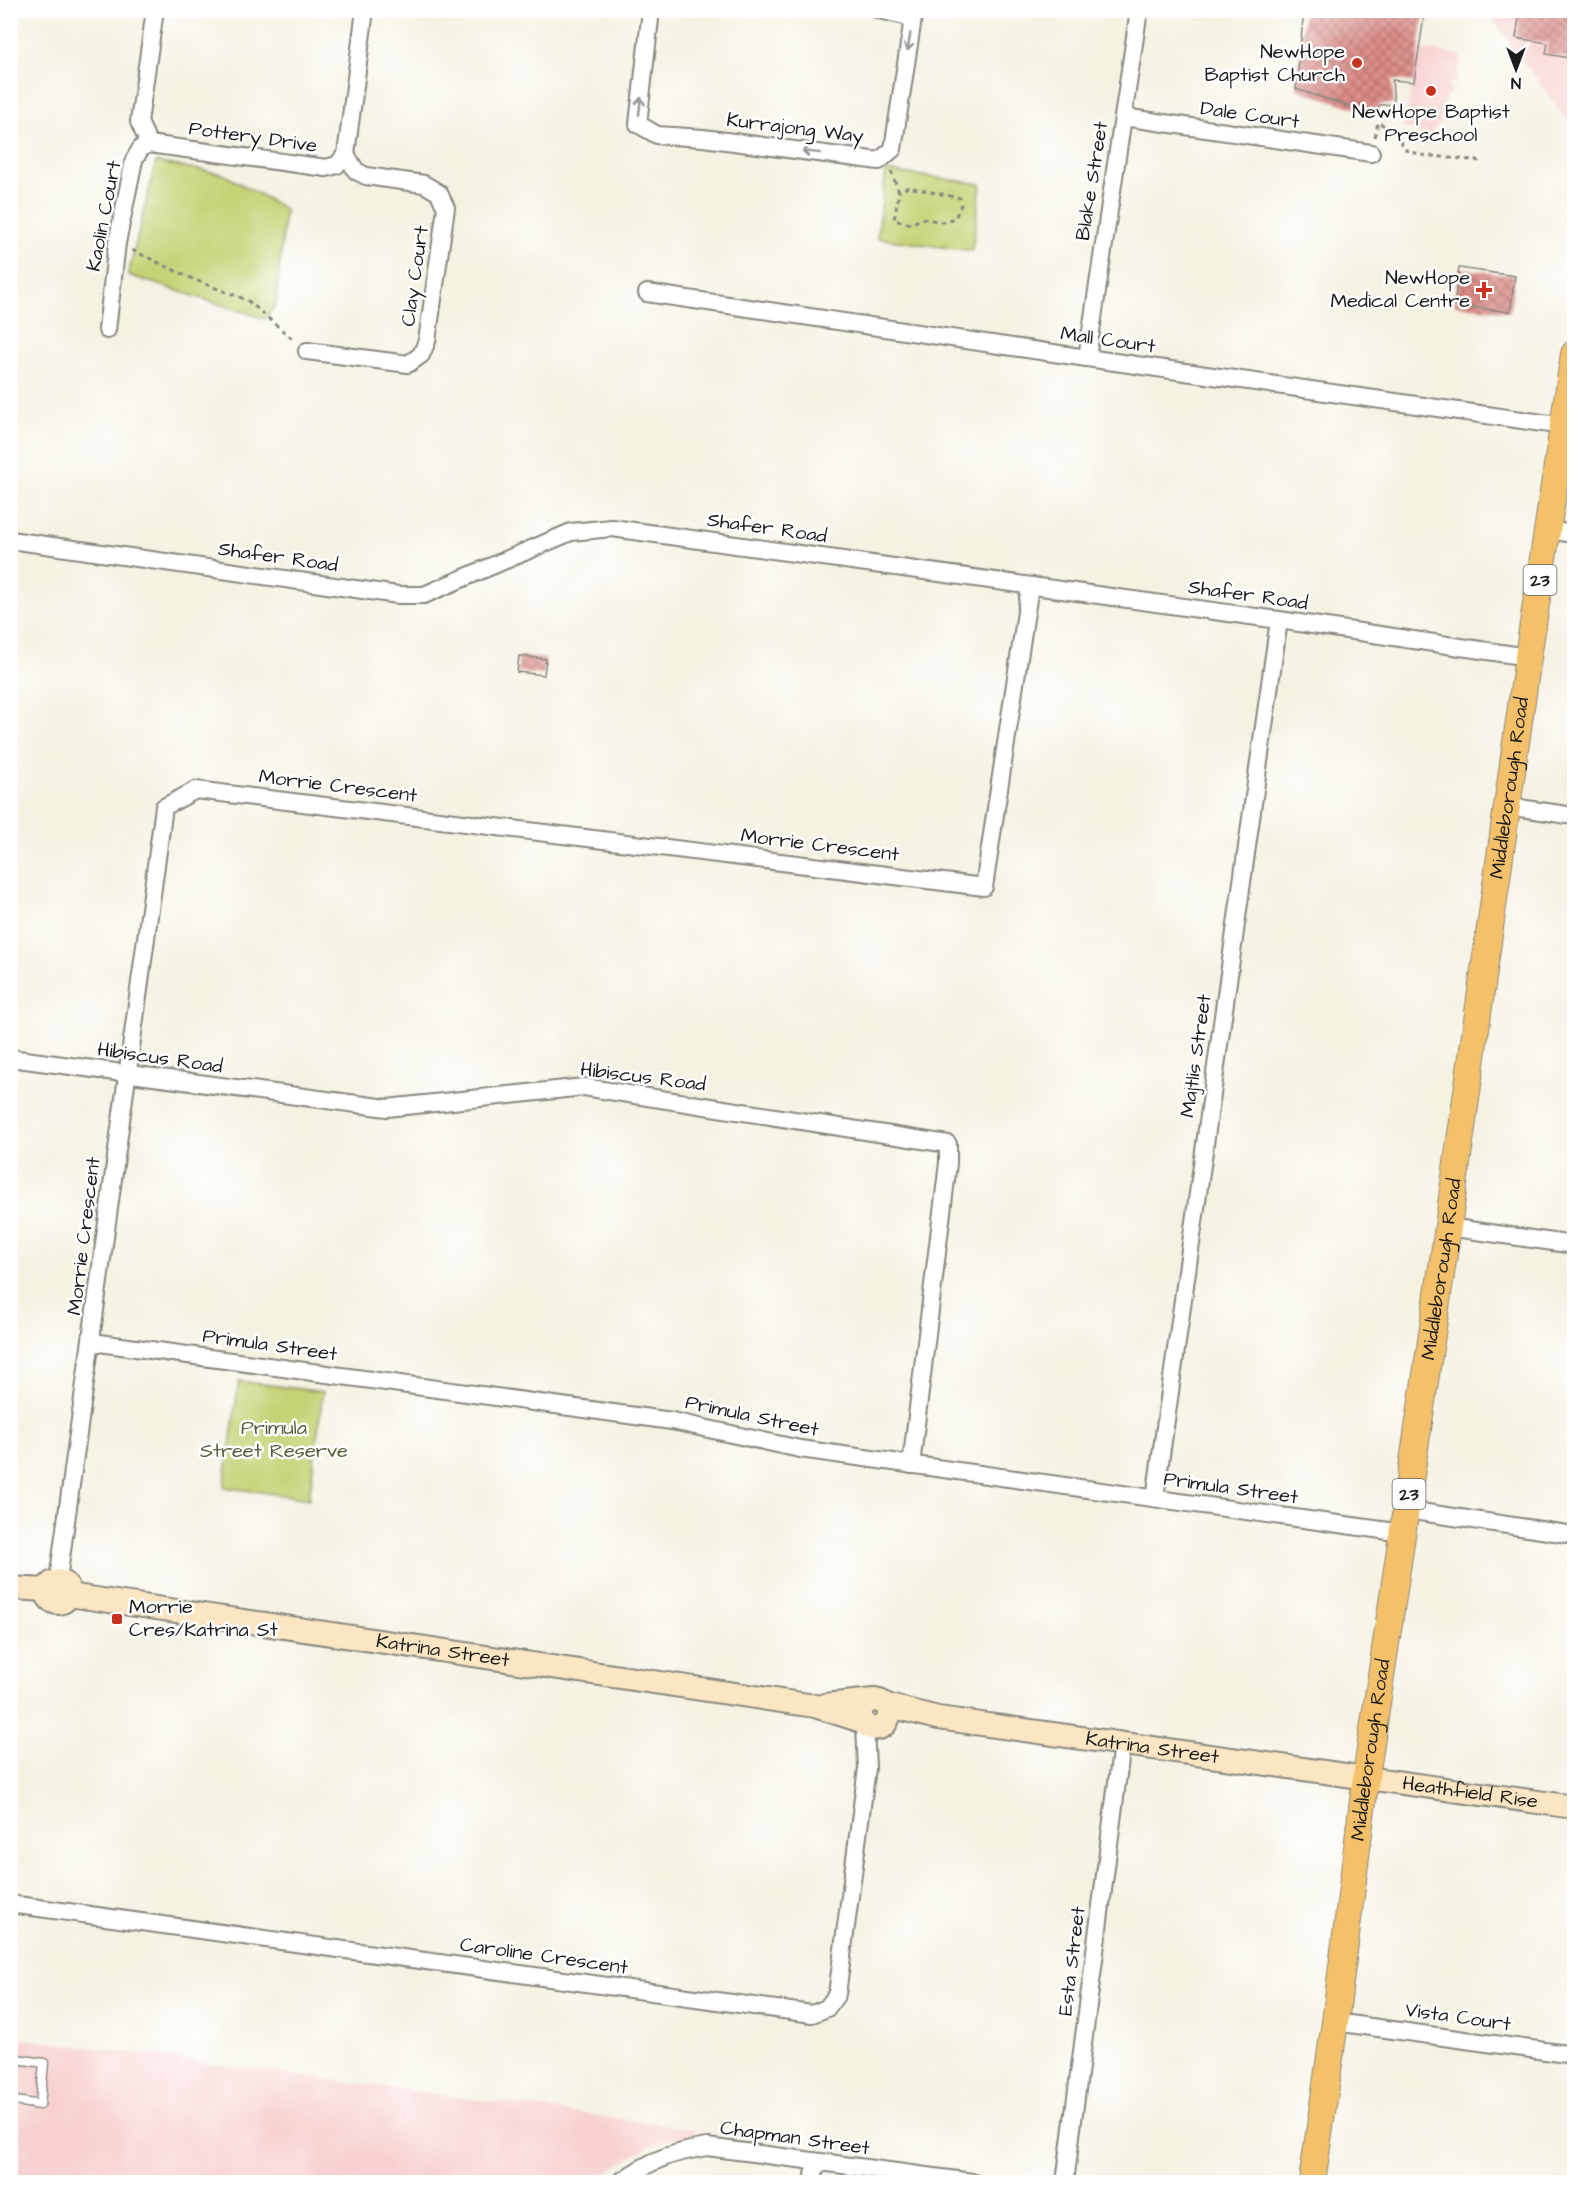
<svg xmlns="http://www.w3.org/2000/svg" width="1585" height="2193" viewBox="0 0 1585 2193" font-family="'Architects Daughter',sans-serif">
	<defs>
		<pattern id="building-cross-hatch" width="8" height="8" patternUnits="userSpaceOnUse" patternTransform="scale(1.5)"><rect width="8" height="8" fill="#dc8d88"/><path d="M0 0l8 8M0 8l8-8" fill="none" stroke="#b2726e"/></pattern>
	</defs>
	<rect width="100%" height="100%" fill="#fff"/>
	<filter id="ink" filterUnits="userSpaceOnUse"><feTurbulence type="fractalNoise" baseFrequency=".0167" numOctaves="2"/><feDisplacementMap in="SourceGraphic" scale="12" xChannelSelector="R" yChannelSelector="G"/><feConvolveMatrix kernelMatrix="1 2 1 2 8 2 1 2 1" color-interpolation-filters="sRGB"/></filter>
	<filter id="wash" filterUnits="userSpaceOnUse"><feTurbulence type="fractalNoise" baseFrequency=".008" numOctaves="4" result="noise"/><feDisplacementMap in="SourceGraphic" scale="24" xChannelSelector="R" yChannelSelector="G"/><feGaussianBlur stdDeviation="1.35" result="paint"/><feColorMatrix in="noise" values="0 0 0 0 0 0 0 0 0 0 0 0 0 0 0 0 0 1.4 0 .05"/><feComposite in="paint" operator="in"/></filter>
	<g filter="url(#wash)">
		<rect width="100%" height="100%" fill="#f5f2e2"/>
		<!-- built -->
		<g fill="#f7d0cf">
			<polygon points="1487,11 1574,11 1574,130 1513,47"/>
			<polygon points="1420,49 1461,55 1456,83 1448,83 1450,94 1446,95 1440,124 1437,124 1437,128 1433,129 1432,134 1426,135 1425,133 1414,133 1414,129 1403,128"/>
			<polygon points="11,2037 695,2129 694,2134 649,2146 591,2182 11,2182"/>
		</g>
		<!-- green -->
		<g fill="#c5d274" stroke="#707748" stroke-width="1.5">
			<polygon points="156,162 223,174 285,209 276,305 265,319 128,275"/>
			<polygon points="886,171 981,184 972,251 877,238"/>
			<polygon points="239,1381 323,1392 309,1499 224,1487"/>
		</g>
		<g id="blocks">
			<!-- building -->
			<g fill="url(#building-cross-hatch)">
				<polygon points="1304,10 1425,10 1414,82 1392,80 1394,104 1380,105 1375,112 1360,113 1360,110 1296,89"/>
				<polygon points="1520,10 1550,10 1550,14 1575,18 1575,59 1546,54 1548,43 1516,38"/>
				<polygon points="1459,268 1515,276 1510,312 1454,305"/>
				<polygon points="519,656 546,659 544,675 517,672"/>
			</g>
		</g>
	</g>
	<g filter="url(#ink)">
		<use href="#blocks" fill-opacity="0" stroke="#88877f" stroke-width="1.5"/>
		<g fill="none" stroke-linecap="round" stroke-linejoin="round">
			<defs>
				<polyline id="lane" points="10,2058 44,2063 40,2105 10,2100"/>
				<g id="street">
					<polyline points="651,10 638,124 657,135 703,138 879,161 893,149 913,18 879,10"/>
					<polyline points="1123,117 1371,153"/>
					<polyline points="149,144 326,168 337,165 346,154 365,10"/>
					<polyline points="647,293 1087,358 1564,426"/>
					<polyline points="107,330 117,243 134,160 141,148 149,144 139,122 155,10"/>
					<polyline points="307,351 408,364 421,355 427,341 446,208 439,193 424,184 366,176 356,171 346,154"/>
					<polyline points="1087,358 1139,10"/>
					<polyline points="1548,530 1574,534"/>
					<polyline points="10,540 398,595 424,595 571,532 612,528 1279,620 1528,657"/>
					<polyline points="1507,806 1574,816"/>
					<polyline points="10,1058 387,1108 584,1087 948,1144 948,1163 911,1465"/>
					<polyline points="1448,1227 1574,1245"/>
					<polyline points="92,1342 672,1421 800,1449 1403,1533"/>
					<polyline points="1155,1498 1279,620"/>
					<polyline points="1407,1510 1574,1535"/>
					<path d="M 58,1580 C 95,1322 127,1064 164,807 L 196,790 L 984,887 L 1030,586"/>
					<polyline points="10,1904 812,2014 827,2008 837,1994 867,1768 865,1726"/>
					<polyline points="1335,2022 1574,2055"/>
					<path d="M 620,2182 C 651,2160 670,2153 707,2147 L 972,2182"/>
					<polyline points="813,2182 816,2163"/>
					<polyline points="1065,2182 1122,1744"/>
				</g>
				<g id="secondary">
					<circle cx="58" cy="1592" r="11"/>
					<polyline points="10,1588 47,1590"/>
					<path id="s1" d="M 69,1595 L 815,1706 L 862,1721"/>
					<path d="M 825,1705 L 874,1700 C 905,1704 882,1745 862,1721 L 860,1711 L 867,1702"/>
					<path id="s2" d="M 886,1705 L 938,1718 L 1574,1807"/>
				</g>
				<g id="primary">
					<path id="s3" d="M 1312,2182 L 1335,2022 L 1366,1777 L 1448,1227 L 1528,657 L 1574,354"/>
				</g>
			</defs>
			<!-- lane casing -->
			<use href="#lane" stroke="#88877f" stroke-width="11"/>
			<!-- street casing -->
			<use href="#street" stroke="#88877f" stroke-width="20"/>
			<!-- secondary casing -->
			<use href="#secondary" stroke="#88877f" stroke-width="26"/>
			<!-- primary casing -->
			<use href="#primary" stroke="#88877f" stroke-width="28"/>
			<!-- path -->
			<g stroke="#88877f" stroke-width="3" stroke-dasharray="4.5 4.5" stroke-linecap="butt">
				<polyline points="1375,137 1378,122 1394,132 1406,150 1421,155 1481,161"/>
				<polyline points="891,171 899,192 894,220 911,224 922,218 942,222 955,218 961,205 960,198 908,187 899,192"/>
				<polyline points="132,250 195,280 247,300 295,341"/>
			</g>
			<!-- lane -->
			<use href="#lane" stroke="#fff" stroke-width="8"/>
			<!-- street -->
			<use href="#street" stroke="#fff" stroke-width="16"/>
			<!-- secondary -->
			<use href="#secondary" stroke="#fbe6c3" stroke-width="22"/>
			<!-- primary -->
			<use href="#primary" stroke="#f4c16a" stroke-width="26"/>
		</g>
		<!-- one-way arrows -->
		<defs><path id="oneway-shaft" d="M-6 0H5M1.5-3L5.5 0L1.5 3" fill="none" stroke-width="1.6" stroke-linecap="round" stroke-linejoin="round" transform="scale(1.5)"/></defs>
		<g stroke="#999">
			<use href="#oneway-shaft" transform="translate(909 42) rotate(99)"/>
			<use href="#oneway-shaft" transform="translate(640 106) rotate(-83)"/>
			<use href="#oneway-shaft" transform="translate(811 152) rotate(-173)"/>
		</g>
	</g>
	<!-- markers -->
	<g fill="#c8321e" stroke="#fff" stroke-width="2">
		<circle cx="1357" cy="63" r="6"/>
		<circle cx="1431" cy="91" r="6"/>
		<path d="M1481 281h6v6h6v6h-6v6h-6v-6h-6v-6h6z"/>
		<rect x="111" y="1613" width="12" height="12" rx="3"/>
	</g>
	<g text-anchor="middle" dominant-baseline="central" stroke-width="5" stroke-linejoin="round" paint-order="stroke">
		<!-- shield labels -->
		<g fill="#fff" stroke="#606060" stroke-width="1.5">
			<rect x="1523.5" y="565" width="33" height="30" rx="4.5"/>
			<rect x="1392.5" y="1479" width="33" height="30" rx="4.5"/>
		</g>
		<g font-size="18" font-weight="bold" fill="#1c1c1c">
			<text x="1540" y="580">23</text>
			<text x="1409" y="1494">23</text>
		</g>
		<!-- poi labels -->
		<g font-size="20" fill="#1c1c1c" stroke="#fff" text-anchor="end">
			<text x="1345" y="52">NewHope<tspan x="1345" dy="23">Baptist Church</tspan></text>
			<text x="1431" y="112" text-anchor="middle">NewHope Baptist<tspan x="1431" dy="23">Preschool</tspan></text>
			<text x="1470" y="278">NewHope<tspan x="1470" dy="23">Medical Centre</tspan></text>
			<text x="129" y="1607" text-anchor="start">Morrie<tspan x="129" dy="23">Cres/Katrina St</tspan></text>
		</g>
		<!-- street labels -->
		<g font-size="20" fill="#1c1c1c" stroke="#fff">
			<text transform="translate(1250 115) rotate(8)">Dale Court</text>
			<text transform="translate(795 128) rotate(7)">Kurrajong Way</text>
			<text transform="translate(253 137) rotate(8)">Pottery Drive</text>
			<text transform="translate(1092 181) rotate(-81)">Blake Street</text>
			<text transform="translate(104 216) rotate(-79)">Kaolin Court</text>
			<text transform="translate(415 276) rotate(-82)">Clay Court</text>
			<text transform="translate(1108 340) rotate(8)">Mall Court</text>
			<text transform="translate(767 528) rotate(8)">Shafer Road</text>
			<text transform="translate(278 557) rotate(8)">Shafer Road</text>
			<text transform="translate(1248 595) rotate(8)">Shafer Road</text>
			<text transform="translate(338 786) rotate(7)">Morrie Crescent</text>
			<text stroke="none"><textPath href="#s3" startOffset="1408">Middleborough Road</textPath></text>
			<text transform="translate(820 845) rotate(7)">Morrie Crescent</text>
			<text transform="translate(1196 1056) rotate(-82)">Majtlis Street</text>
			<text transform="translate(160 1058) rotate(8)">Hibiscus Road</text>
			<text transform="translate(643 1077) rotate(7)">Hibiscus Road</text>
			<text transform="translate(84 1236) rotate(-83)">Morrie Crescent</text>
			<text stroke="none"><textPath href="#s3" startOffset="922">Middleborough Road</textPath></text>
			<text transform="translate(270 1345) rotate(8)">Primula Street</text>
			<text transform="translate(752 1416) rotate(12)">Primula Street</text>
			<text transform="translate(1231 1488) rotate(8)">Primula Street</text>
			<text stroke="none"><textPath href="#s1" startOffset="378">Katrina Street</textPath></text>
			<text stroke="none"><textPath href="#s2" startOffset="270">Katrina Street</textPath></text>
			<text stroke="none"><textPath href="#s3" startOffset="436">Middleborough Road</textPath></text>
			<text stroke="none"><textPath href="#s2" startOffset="591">Heathfield Rise</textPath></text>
			<text transform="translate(544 1956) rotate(8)">Caroline Crescent</text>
			<text transform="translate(1072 1961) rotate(-83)">Esta Street</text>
			<text transform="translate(1458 2017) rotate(8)">Vista Court</text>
			<text transform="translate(795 2138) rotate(8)">Chapman Street</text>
		</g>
		<!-- park labels -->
		<g font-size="20" fill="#575c3b" stroke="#fff">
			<text x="274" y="1428">Primula<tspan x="274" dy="23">Street Reserve</tspan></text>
		</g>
	</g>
	<!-- margin -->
	<rect width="1585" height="2193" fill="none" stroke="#fff" stroke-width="36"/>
	<!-- north arrow -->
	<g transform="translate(1516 69) rotate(180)" stroke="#ffffff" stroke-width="4.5" paint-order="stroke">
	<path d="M0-4.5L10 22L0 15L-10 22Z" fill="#1c1c1c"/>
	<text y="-9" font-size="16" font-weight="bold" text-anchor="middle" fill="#1c1c1c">N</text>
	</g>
</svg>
